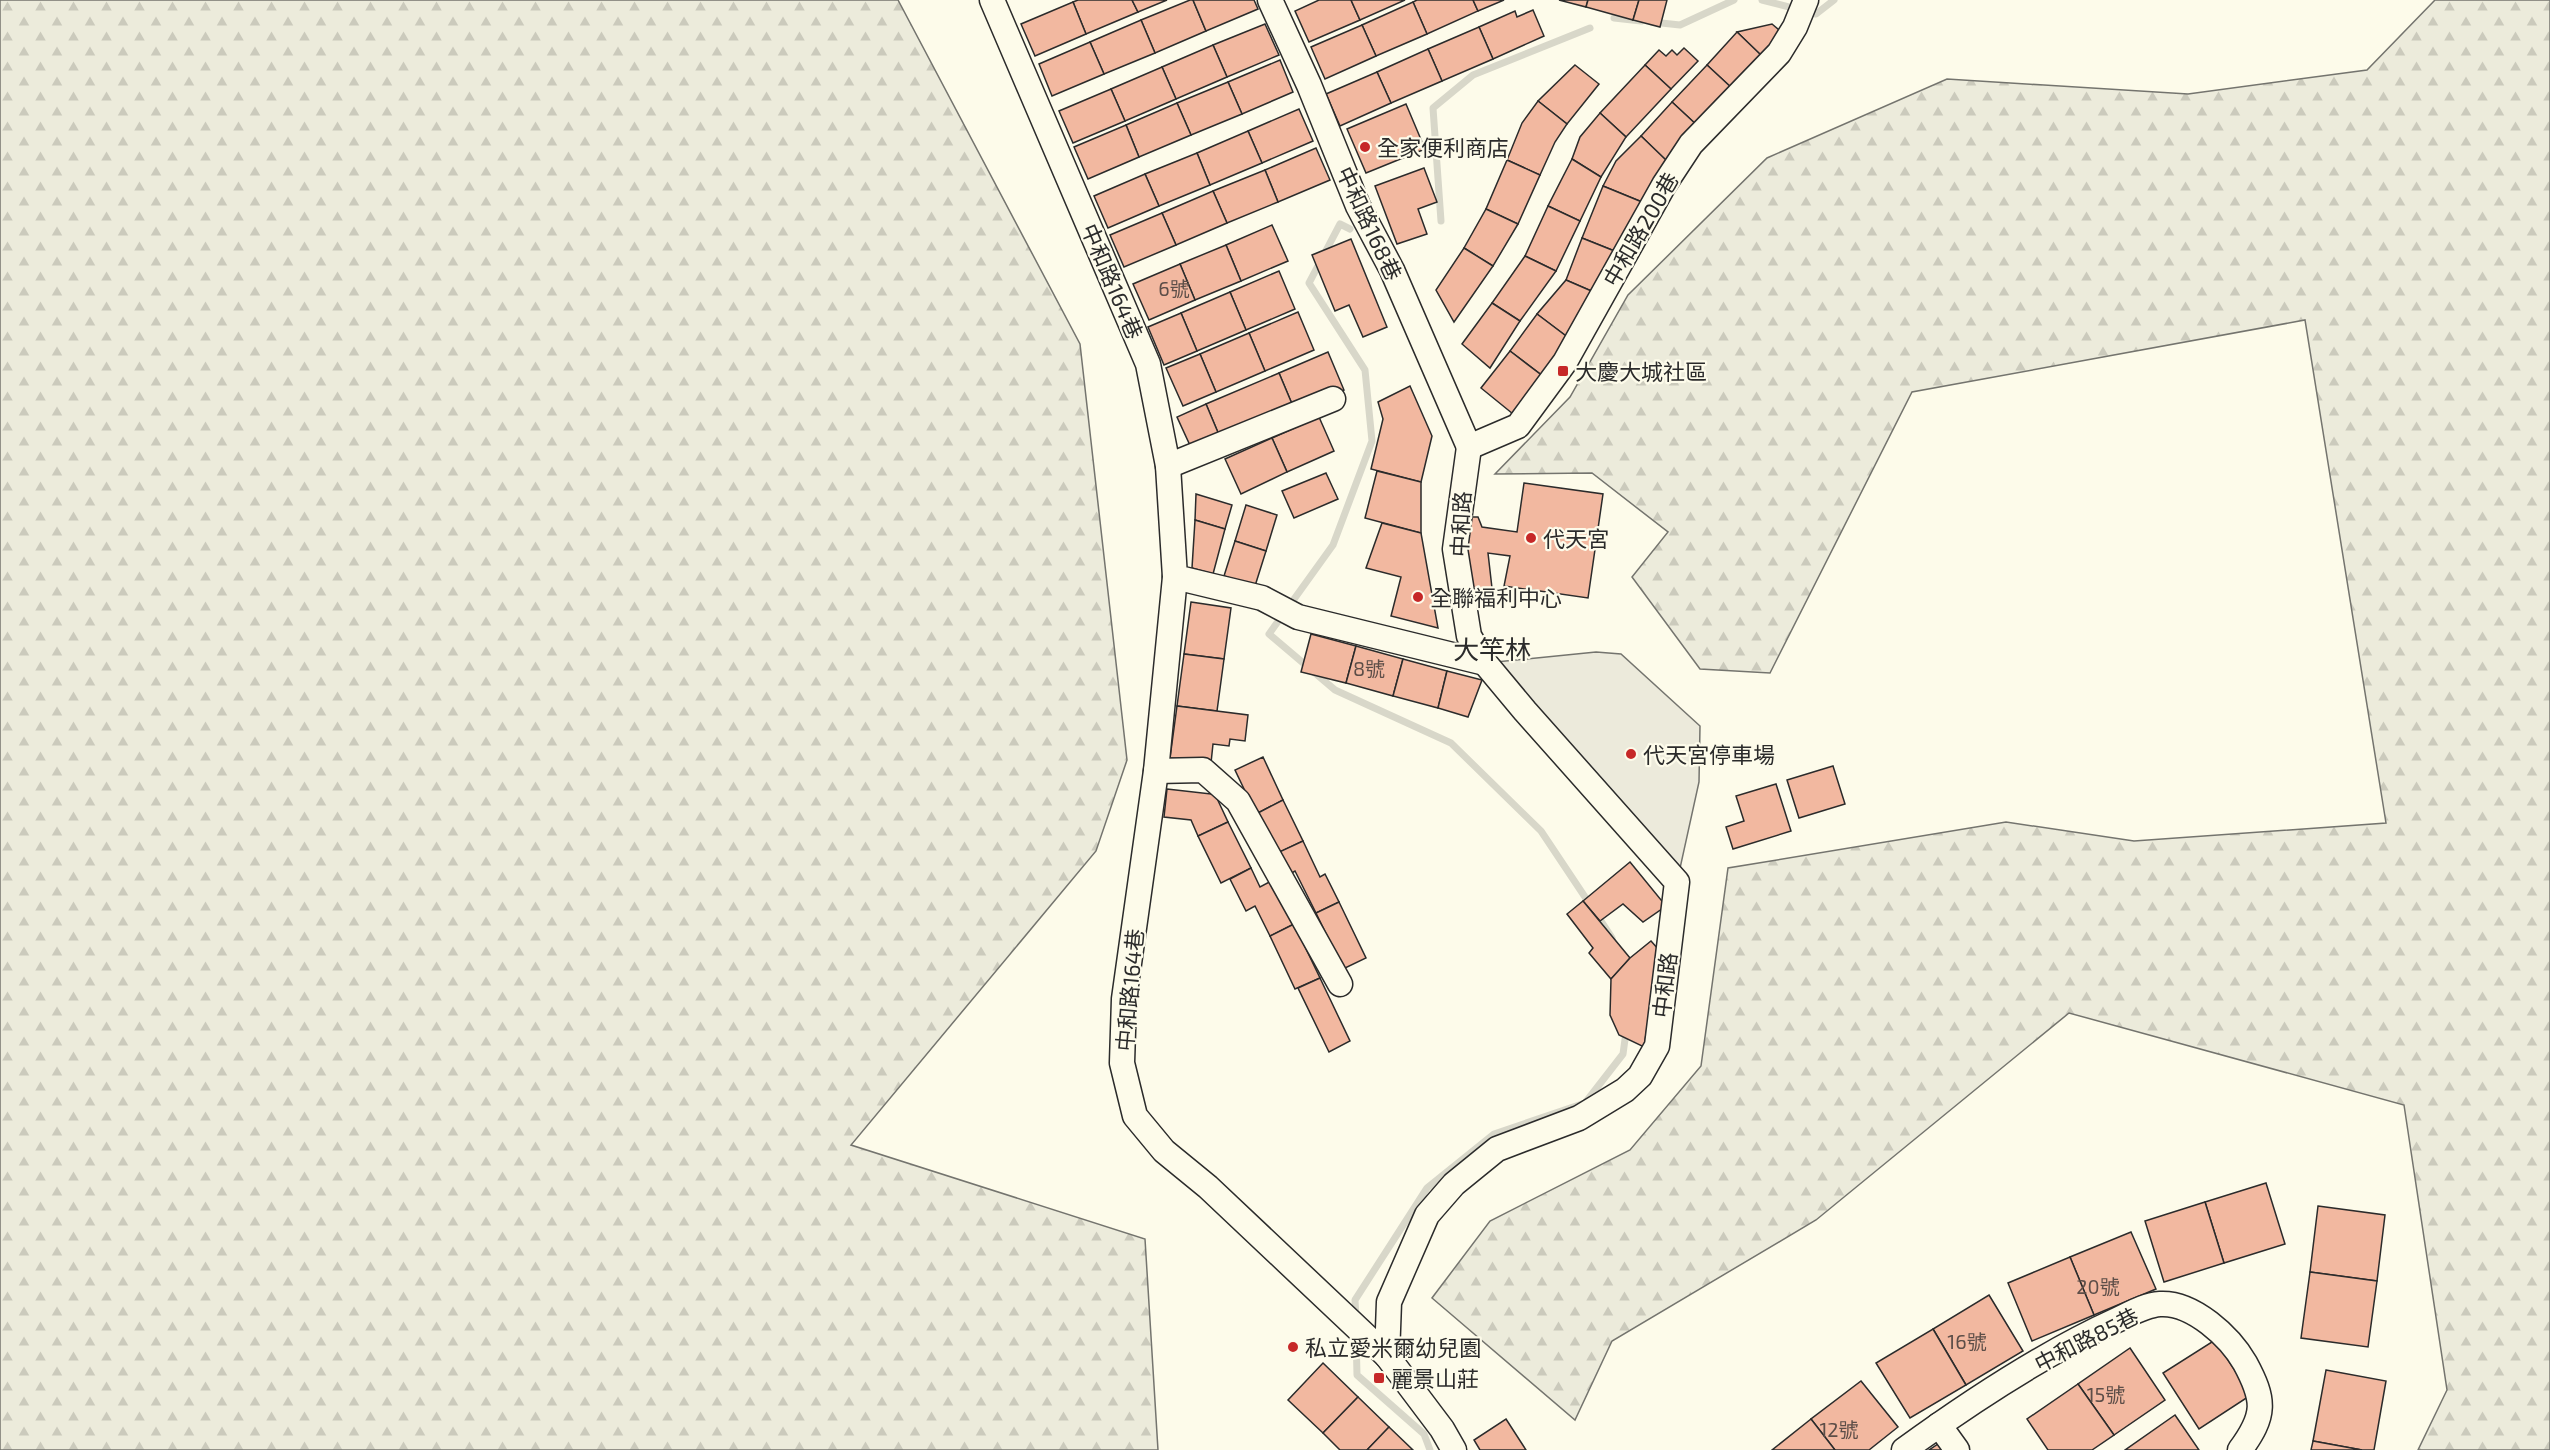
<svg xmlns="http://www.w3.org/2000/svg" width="2550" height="1450" viewBox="0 0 2550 1450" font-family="'Exo 2','Noto Sans TC',sans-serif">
	<defs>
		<pattern id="forest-firs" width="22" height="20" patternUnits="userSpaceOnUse" patternTransform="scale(1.5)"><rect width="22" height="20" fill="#ecebdb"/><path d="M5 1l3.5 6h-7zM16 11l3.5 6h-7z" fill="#cbcabc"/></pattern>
	</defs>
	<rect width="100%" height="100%" fill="#fdfbea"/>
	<!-- forest -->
	<g fill="url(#forest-firs)" stroke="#74746e" stroke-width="1.5">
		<polygon points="0,0 898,0 1080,344 1127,760 1096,851 851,1145 1145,1239 1158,1450 0,1450"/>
		<polygon points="2435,0 2550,0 2550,1450 2418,1450 2447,1390 2404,1105 2069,1013 1816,1220 1612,1341 1575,1420 1432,1298 1490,1221 1630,1150 1701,1066 1728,868 2006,822 2134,841 2386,823 2305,320 1912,392 1770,673 1700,669 1632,577 1668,532 1592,473 1495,474 1570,397 1628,295 1767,158 1947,79 2188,94 2367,70"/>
	</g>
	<!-- parking -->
	<polygon fill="#eceadb" stroke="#74746e" stroke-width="1.5" points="1596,652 1621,654 1700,726 1699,782 1677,882 1485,663"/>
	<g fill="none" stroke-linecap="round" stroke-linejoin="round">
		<!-- stream -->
		<g stroke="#d8d7c9" stroke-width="7">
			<polyline points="1762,0 1816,14 1834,0"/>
			<polyline points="1614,18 1641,21"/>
			<polyline points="1652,22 1680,25 1734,0"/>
			<polyline points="1441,221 1433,108 1473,75 1590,28"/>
			<polyline points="1350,229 1340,224 1309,283 1365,370 1372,441 1333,545 1269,634 1335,690 1451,743 1541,831 1591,906"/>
			<polyline points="1597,915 1612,938"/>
			<polyline points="1356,1318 1355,1300 1427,1188 1494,1134 1585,1103 1623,1054 1626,1032"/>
			<polyline points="1356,1335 1357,1375 1424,1434 1430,1450"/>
		</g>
	</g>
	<!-- building -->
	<g fill="#f2b8a0" stroke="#2b2b2b" stroke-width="1.5">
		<polygon points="1078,0 1132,0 1138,12 1086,34 1073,2"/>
		<polygon points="1132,0 1167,0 1138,12"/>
		<polygon points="1190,0 1193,0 1206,31 1155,53 1141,20"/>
		<polygon points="1193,0 1254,0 1258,9 1206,31"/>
		<polygon points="1319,0 1351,0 1360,20 1309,42 1295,11"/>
		<polygon points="1351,0 1405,0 1360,20"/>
		<polygon points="1417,0 1473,0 1478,11 1427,34 1413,2"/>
		<polygon points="1473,0 1504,0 1478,11"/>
		<polygon points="1559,0 1588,0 1586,7"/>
		<polygon points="1588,0 1639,0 1633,20 1586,7"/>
		<polygon points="1639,0 1667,0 1660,27 1633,20"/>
		<polygon points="1073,2 1086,34 1035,56 1021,24"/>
		<polygon points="1413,2 1427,34 1376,56 1362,25"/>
		<polygon points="1533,10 1544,36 1493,59 1479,27 1515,11 1517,17"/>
		<polygon points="1141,20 1155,53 1104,74 1090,42"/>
		<polygon points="1265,24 1279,55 1227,77 1213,45"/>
		<polygon points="1772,24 1785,35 1764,58 1737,32"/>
		<polygon points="1362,25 1376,56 1325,79 1311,47"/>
		<polygon points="1479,27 1493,59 1442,81 1428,49"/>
		<polygon points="1737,32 1764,58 1734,90 1707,65"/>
		<polygon points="1090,42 1104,74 1052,96 1039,64"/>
		<polygon points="1213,45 1227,77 1176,99 1162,67"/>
		<polygon points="1684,48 1698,61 1671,89 1645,65 1659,50 1666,56 1672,50 1677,55"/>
		<polygon points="1428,49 1442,81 1391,103 1377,72"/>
		<polygon points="1280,60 1293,92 1242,114 1228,82"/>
		<polygon points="1575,65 1599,84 1567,124 1538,101"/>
		<polygon points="1645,65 1671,89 1626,137 1600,113"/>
		<polygon points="1707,65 1734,90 1700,128 1672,102"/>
		<polygon points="1162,67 1176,99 1125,121 1111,89"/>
		<polygon points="1377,72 1391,103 1340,126 1326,94"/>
		<polygon points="1228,82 1242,114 1191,135 1177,103"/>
		<polygon points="1111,89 1125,121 1073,143 1059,111"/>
		<polygon points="1538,101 1567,124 1555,142 1540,175 1507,160 1522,123"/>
		<polygon points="1672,102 1700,128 1668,162 1641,136"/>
		<polygon points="1177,103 1191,135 1139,157 1126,125"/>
		<polygon points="1406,104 1425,149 1366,173 1347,129"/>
		<polygon points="1299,109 1313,141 1262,163 1248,131"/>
		<polygon points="1600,113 1626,137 1601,177 1572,159 1580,137"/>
		<polygon points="1126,125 1139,157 1088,179 1074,147"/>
		<polygon points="1248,131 1262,163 1210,185 1197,153"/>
		<polygon points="1641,136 1668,162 1642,202 1603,186 1616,161"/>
		<polygon points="1316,148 1330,180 1278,202 1265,170"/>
		<polygon points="1197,153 1210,185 1159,206 1145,174"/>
		<polygon points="1572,159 1601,177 1580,221 1548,206"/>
		<polygon points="1507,160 1540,175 1518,224 1486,209"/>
		<polygon points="1424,168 1437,202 1418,209 1427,234 1397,244 1375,186"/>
		<polygon points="1265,170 1278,202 1227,223 1213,191"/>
		<polygon points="1145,174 1159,206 1108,228 1094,196"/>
		<polygon points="1603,186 1642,202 1622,254 1582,238"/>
		<polygon points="1213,191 1227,223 1176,245 1162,213"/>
		<polygon points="1548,206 1580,221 1556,271 1525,256"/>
		<polygon points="1486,209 1518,224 1493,266 1464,248"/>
		<polygon points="1162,213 1176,245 1124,267 1110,235"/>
		<polygon points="1272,225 1288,261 1241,281 1226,245"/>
		<polygon points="1582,238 1622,254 1603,296 1566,280"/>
		<polygon points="1351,239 1387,327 1363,337 1349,305 1335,311 1312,255"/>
		<polygon points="1226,245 1241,281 1195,300 1180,264"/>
		<polygon points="1464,248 1493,266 1454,322 1436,290"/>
		<polygon points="1525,256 1556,271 1520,321 1492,303"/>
		<polygon points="1180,264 1195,300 1149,320 1133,284"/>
		<polygon points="1279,271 1295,309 1246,330 1230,292"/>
		<polygon points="1566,280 1603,296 1574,342 1537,314"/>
		<polygon points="1230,292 1246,330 1197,351 1181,313"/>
		<polygon points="1492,303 1520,321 1490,368 1462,344"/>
		<polygon points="1298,312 1314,350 1265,371 1249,333"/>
		<polygon points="1181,313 1197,351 1164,365 1148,327"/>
		<polygon points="1537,314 1574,342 1548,380 1510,351"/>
		<polygon points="1249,333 1265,371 1216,392 1200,354"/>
		<polygon points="1510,351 1548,380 1518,418 1481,388"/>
		<polygon points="1328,352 1344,390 1295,411 1279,373"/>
		<polygon points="1200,354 1216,392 1183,406 1166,368"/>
		<polygon points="1279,373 1295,411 1222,442 1206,404"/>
		<polygon points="1410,386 1432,436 1421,482 1371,469 1383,419 1378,402"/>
		<polygon points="1206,404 1222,442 1194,454 1177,417"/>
		<polygon points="1319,417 1334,451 1287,472 1272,438"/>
		<polygon points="1272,438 1287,472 1241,494 1225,459"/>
		<polygon points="1377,471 1421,482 1421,533 1365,518"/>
		<polygon points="1326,473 1338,499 1294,518 1282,491"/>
		<polygon points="1524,483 1603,494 1588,598 1504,586 1510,556 1488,553 1492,588 1471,591 1466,544 1466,517 1478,517 1482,527 1517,532"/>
		<polygon points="1196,494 1232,505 1225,529 1195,520"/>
		<polygon points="1246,505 1277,515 1266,551 1235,541"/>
		<polygon points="1195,520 1225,529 1213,574 1192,568"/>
		<polygon points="1382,523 1421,533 1438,628 1391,616 1401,577 1366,568"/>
		<polygon points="1235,541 1266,551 1255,586 1224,576"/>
		<polygon points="1191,602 1231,608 1224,659 1184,654"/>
		<polygon points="1311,634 1356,646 1346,683 1301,672"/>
		<polygon points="1356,646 1403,659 1393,696 1346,683"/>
		<polygon points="1184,654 1224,659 1217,711 1177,706"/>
		<polygon points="1403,659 1447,671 1438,708 1393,696"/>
		<polygon points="1447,671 1482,680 1468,717 1438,708"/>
		<polygon points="1177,706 1248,715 1245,741 1230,739 1229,746 1213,744 1211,763 1170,758"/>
		<polygon points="1263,757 1283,800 1256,814 1235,770"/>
		<polygon points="1833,766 1845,804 1799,818 1787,780"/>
		<polygon points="1776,784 1791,831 1733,849 1726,827 1744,821 1736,796"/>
		<polygon points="1167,789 1211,794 1214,792 1228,822 1198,836 1191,820 1164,817"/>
		<polygon points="1283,800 1303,841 1276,854 1256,814"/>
		<polygon points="1228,822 1251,868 1221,883 1198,836"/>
		<polygon points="1303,841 1320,877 1325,874 1339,902 1316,913 1295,871 1290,874 1277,853"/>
		<polygon points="1630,862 1666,906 1643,922 1623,904 1600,921 1583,901"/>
		<polygon points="1251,868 1260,887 1273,880 1294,924 1270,936 1255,906 1246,911 1230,879"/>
		<polygon points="1583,901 1630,958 1611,979 1589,953 1593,948 1567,914"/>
		<polygon points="1339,902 1366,958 1343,969 1316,913"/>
		<polygon points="1294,924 1320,978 1295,989 1270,936"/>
		<polygon points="1651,941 1659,950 1644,1047 1619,1035 1610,1015 1611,979 1630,958"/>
		<polygon points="1320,978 1350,1041 1329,1052 1298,988"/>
		<polygon points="2266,1183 2285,1244 2224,1263 2205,1202"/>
		<polygon points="2205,1202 2224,1263 2164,1282 2145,1221"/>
		<polygon points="2318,1206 2385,1215 2377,1281 2310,1272"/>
		<polygon points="2131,1232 2156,1289 2094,1315 2070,1257"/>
		<polygon points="2070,1257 2094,1315 2032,1341 2008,1283"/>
		<polygon points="2310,1272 2377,1281 2368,1347 2301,1338"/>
		<polygon points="1989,1295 2023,1351 1966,1385 1933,1329"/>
		<polygon points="1933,1329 1966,1385 1910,1418 1876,1363"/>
		<polygon points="2215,1340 2251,1395 2199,1429 2163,1373"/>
		<polygon points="2130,1348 2165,1400 2114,1435 2078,1384"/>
		<polygon points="1323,1363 1358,1397 1323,1433 1288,1400"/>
		<polygon points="2326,1370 2386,1381 2374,1450 2362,1450 2313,1441"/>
		<polygon points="1861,1381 1898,1427 1869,1450 1835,1450 1811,1419"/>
		<polygon points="2078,1384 2114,1435 2092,1450 2048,1450 2027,1419"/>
		<polygon points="1358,1397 1389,1427 1367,1450 1340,1450 1323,1433"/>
		<polygon points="2175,1415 2199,1450 2125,1450"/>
		<polygon points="1506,1419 1526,1450 1480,1450 1474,1440"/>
		<polygon points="1811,1419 1835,1450 1772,1450"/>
		<polygon points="1389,1427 1413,1450 1367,1450"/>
		<polygon points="2313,1441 2362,1450 2311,1450"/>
		<polygon points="1938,1444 1943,1450 1929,1450"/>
	</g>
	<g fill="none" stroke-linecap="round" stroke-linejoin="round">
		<defs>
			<g id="minor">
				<polyline points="992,0 1148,364 1168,466 1175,577 1262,598 1298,617 1485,663"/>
				<polyline points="1270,0 1309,85 1358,206 1392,270 1469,447"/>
				<polyline points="1469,447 1518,426 1565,362 1664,185 1691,144 1779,53 1795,27 1806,0"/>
				<polyline points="1168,466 1333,399"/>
				<polyline points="1175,577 1156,771 1124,999 1122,1063 1135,1116 1164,1151 1208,1187 1387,1356"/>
				<polyline points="1156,771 1203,770 1238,801 1340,984"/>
				<polyline points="1939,1425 1957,1450"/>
				<polyline points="1454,1450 1442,1429 1387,1356 1389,1302 1427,1215 1454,1184 1497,1149 1579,1118 1625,1090 1640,1076 1657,1046 1677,882 1525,711 1485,663 1469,636 1455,549 1469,447"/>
				<path d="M 1904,1450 C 1970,1402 2042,1354 2117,1320 C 2130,1314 2145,1305 2160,1304 C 2193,1302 2230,1337 2245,1363 C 2265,1400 2266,1415 2240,1450"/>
			</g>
		</defs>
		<!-- minor casing -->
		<use href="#minor" stroke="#2b2b2b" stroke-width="27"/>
		<!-- minor -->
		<use href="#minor" stroke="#fdfbea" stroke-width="24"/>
	</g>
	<!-- markers -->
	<g fill="#c62828" stroke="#fdfbea" stroke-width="2">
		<circle cx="1365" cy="147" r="6"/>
		<rect x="1557" y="365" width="12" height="12" rx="3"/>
		<circle cx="1531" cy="538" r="6"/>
		<circle cx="1418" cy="597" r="6"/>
		<circle cx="1631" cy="754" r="6"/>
		<circle cx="1293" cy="1347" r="6"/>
		<rect x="1373" y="1372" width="12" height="12" rx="3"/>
	</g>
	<g text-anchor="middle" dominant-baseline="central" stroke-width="4.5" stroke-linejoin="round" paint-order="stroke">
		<!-- number labels -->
		<g font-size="20" fill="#5d4e48">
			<text x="1174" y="288">6號</text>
			<text x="1369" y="668">8號</text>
			<text x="2098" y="1286">20號</text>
			<text x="1967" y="1341">16號</text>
			<text x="2106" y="1394">15號</text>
			<text x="1839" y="1429">12號</text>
		</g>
		<!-- poi labels -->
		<g font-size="22" fill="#2b2b2b" stroke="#fdfbea" text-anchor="start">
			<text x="1377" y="147">全家便利商店</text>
			<text x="1575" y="371">大慶大城社區</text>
			<text x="1543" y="538">代天宮</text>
			<text x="1430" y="597">全聯福利中心</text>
			<text x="1643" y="754">代天宮停車場</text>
			<text x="1305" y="1347">私立愛米爾幼兒園</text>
			<text x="1391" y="1378">麗景山莊</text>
		</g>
		<!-- street labels -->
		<g font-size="22" fill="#2b2b2b" stroke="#fdfbea">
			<text transform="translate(1370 223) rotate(65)">中和路168巷</text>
			<text transform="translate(1640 229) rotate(-60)">中和路200巷</text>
			<text transform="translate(1113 281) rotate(67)">中和路164巷</text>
			<text transform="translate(1460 524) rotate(-87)">中和路</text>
			<text transform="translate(1664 985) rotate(-83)">中和路</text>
			<text transform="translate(1129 990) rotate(-85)">中和路164巷</text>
			<text transform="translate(2086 1339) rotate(-27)">中和路85巷</text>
		</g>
		<!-- quarter labels -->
		<g font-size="26" fill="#2b2b2b" stroke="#fdfbea">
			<text x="1492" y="648">大竿林</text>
		</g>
	</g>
</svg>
